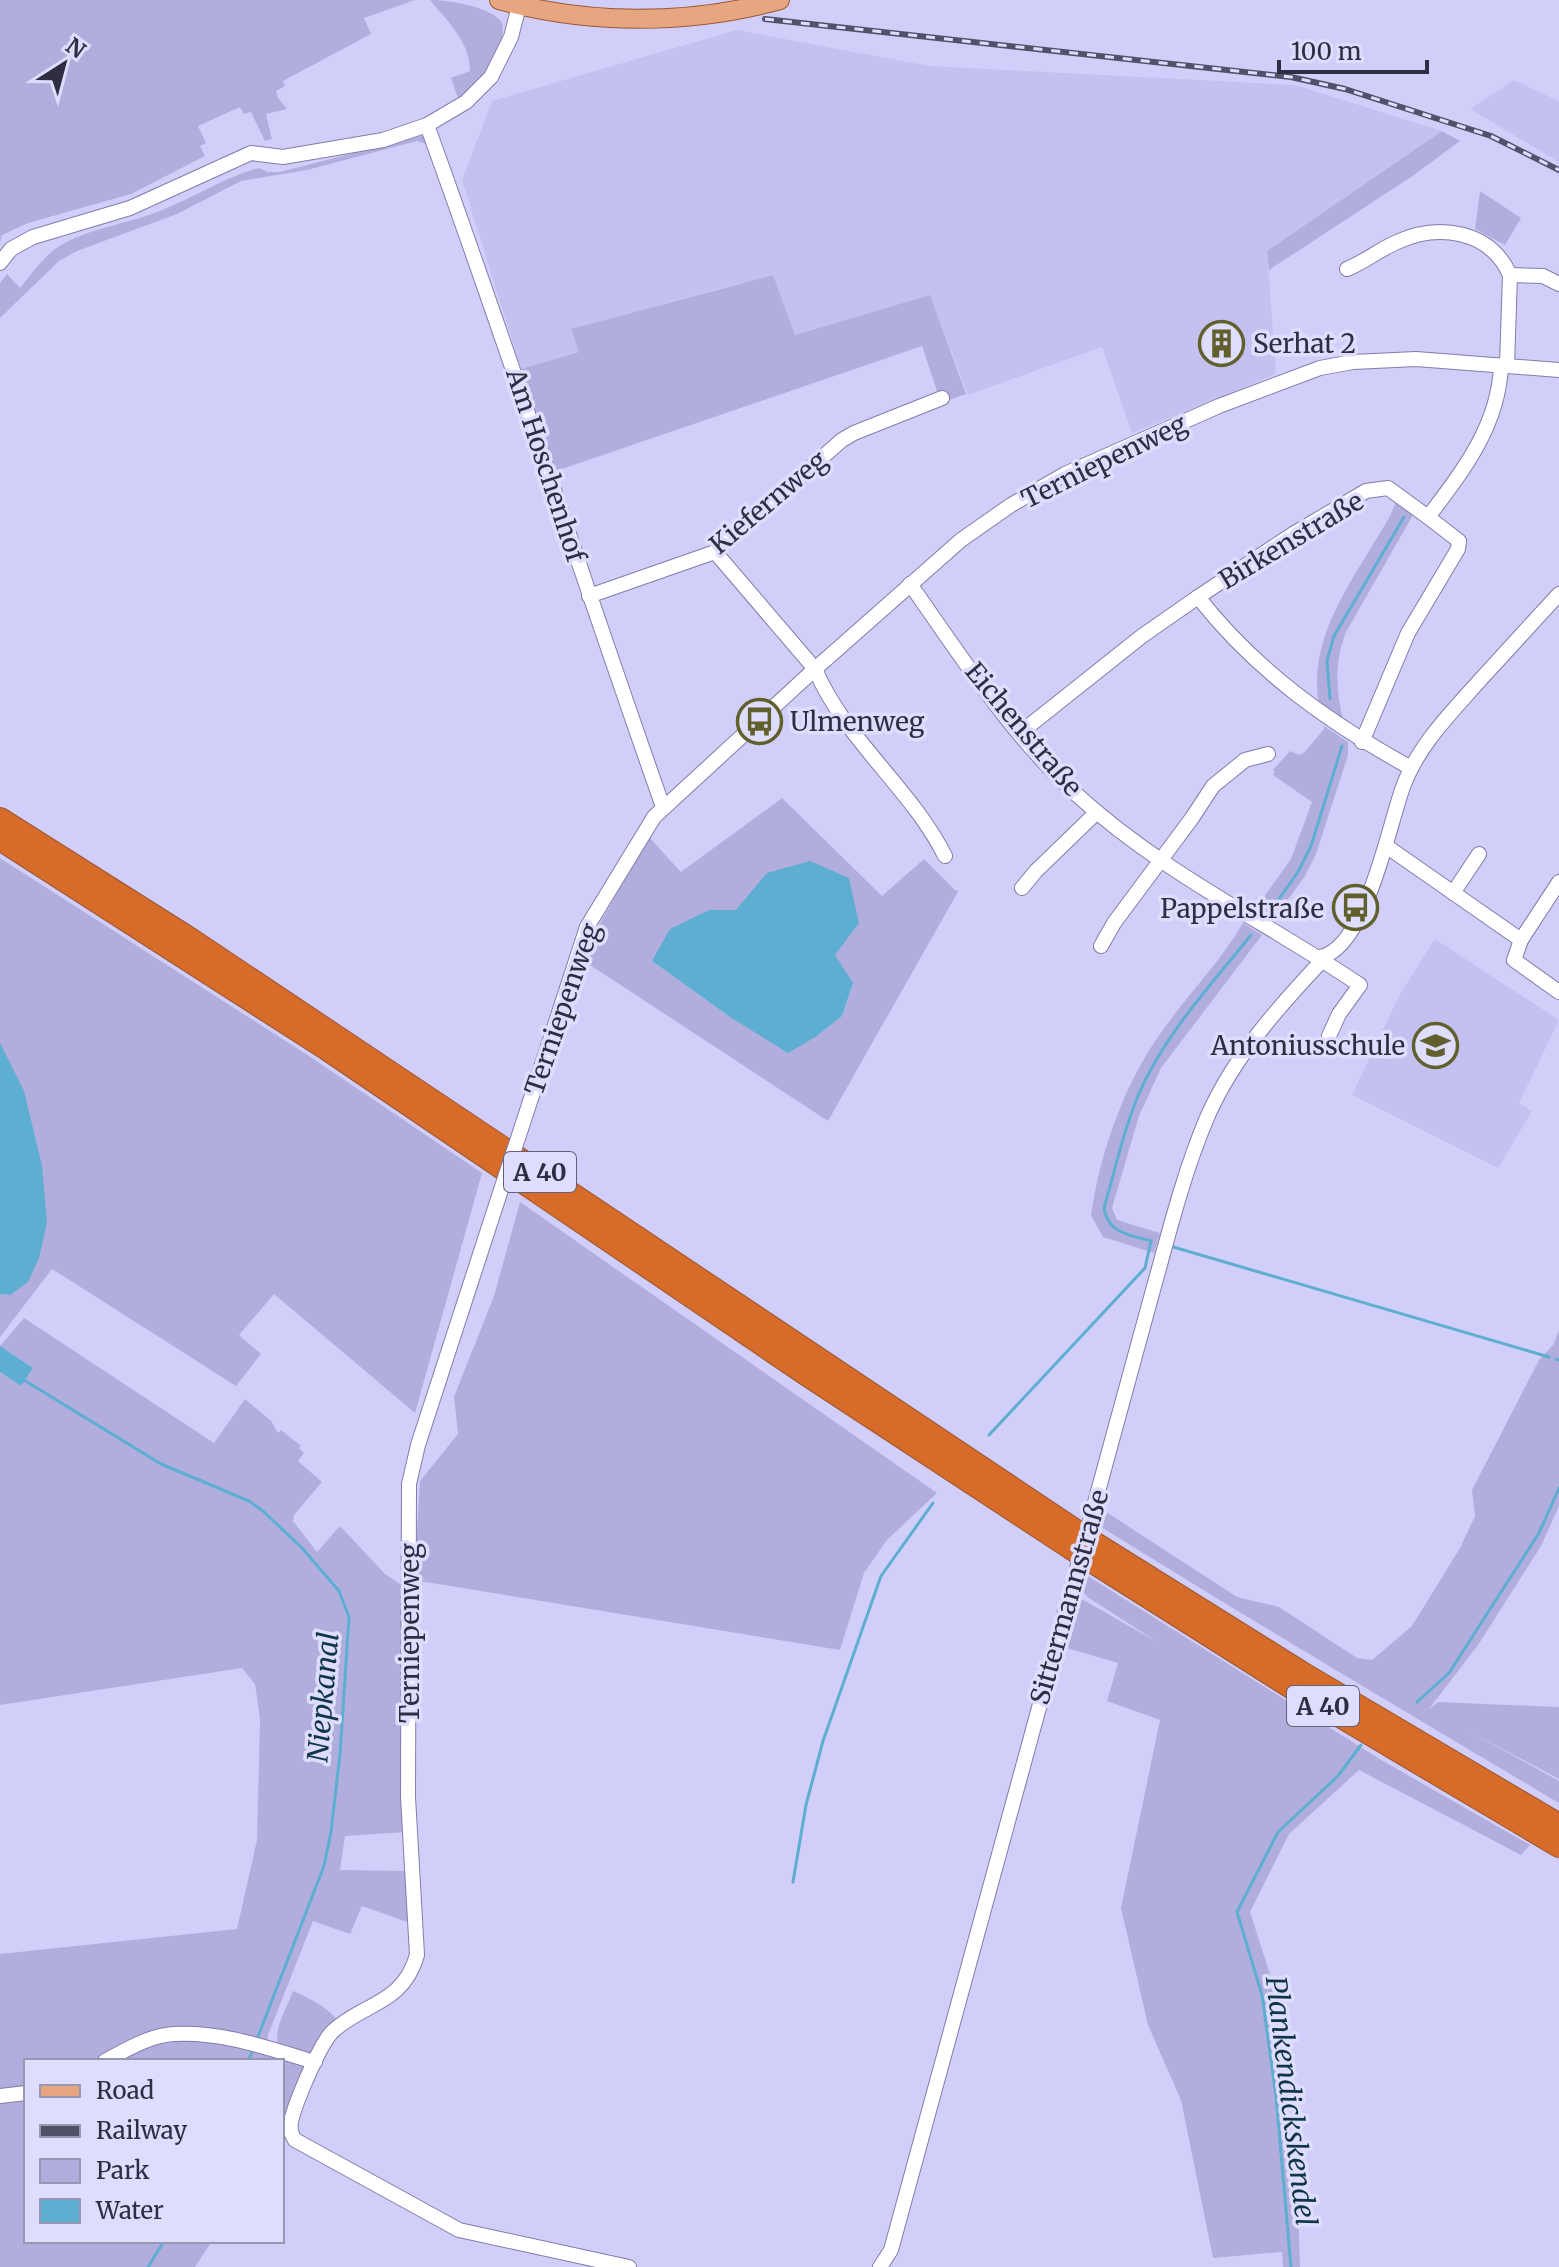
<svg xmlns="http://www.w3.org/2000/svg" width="1559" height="2267" viewBox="0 0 1559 2267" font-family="Merriweather,serif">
	<rect width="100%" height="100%" fill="#d1cff9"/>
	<!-- built -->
	<g fill="#c4c1f0">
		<polygon points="737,30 929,66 1295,85 1442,131 1267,251 1276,374 1132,433 1102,347 968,395 930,296 795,335 744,282 572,329 579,352 521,369 462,180 492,101"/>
		<polygon points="1514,80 1559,101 1559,162 1470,109"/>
		<polygon points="1435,939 1559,1020 1519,1103 1532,1111 1498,1168 1352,1095 1400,994"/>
	</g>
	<!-- green -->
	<g fill="#b1aede" fill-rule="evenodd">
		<polygon points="0,0 415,0 364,18 371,34 283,81 285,86 276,91 278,98 287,109 266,114 272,139 265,141 251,112 244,114 240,107 198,126 206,143 200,146 205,156 131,194 28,223 2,235 0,243"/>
		<path d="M 430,0 C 448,0 493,7 502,23 C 508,52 477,84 460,104 L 451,78 L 470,71 C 470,42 448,22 430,0 Z"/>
		<polygon points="1442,131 1460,141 1414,175 1269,270 1267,251"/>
		<path d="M 420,136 L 423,136 L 426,144 L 417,141 L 307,170 L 241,181 L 177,214 L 77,251 L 59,261 L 0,318 L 0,283 L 7,274 L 20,288 C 31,275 44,256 58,247 C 86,229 126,224 157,212 C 192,199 224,177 259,168 L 268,172 L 280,172 Z"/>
		<polygon points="1480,191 1521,218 1505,245 1475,229"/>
		<polygon points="773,275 795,335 930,295 966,394 941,403 922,346 556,471 521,369 579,352 571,329"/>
		<path d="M 1396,502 L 1413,515 L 1346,632 C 1334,663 1336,689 1343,720 L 1319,704 C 1306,635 1358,573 1390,516 Z"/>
		<polygon points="1324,726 1348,742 1348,755 1316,854 1305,876 1271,923 1253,912 1291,859 1312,802 1273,775 1275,772 1273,770 1290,751 1299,755 1304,753 1324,729"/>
		<path d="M 782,798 L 882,896 L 924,859 L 956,891 L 959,890 L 828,1121 L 587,963 L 595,932 L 649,837 L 681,872 ZM 709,910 L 736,910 L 853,983 L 842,1016 L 817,1036 L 730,1017 L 652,961 Z"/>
		<polygon points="0,858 309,1056 482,1173 415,1413 274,1294 239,1335 261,1354 236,1386 52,1269 0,1337 0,1294 10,1295 0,1043"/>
		<path d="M 1243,923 L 1262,935 L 1161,1068 L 1139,1116 L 1112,1208 L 1117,1220 L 1160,1233 L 1154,1253 L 1103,1237 L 1091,1215 C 1101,1149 1125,1081 1165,1027 C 1190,992 1221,961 1243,923 Z"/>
		<polygon points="520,1202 937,1493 887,1540 864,1573 840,1650 414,1580 420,1481 458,1434 454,1397 494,1296"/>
		<polygon points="24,1318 214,1443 245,1399 271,1421 278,1433 281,1430 301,1446 299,1448 304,1453 298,1461 322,1482 294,1515 293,1521 317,1552 339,1527 342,1528 385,1574 403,1586 406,1832 345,1836 340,1870 409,1871 413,1924 362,1906 350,1934 313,1921 268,2035 268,2045 217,2032 138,2040 98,2061 26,2061 26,2089 0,2092 0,1954 237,1929 257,1840 260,1719 255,1684 242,1668 0,1705 0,1372 21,1386 33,1368 0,1346"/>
		<path d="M 1559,1331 L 1559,1506 L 1541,1546 L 1478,1645 L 1429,1709 L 1438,1702 L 1559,1707 L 1559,1779 L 1467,1730 L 1559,1781 L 1559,1803 C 1404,1711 1249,1619 1096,1524 L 1100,1508 L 1237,1597 L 1279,1607 L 1357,1658 L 1372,1660 L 1412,1626 L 1460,1548 L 1475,1516 L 1472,1490 L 1539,1360 L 1553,1345 Z"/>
		<polygon points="1083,1573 1383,1761 1530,1845 1521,1855 1359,1770 1289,1834 1250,1912 1270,1974 1279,2034 1298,2201 1300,2267 1283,2267 1282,2252 1213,2258 1181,2100 1148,2025 1121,1908 1160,1720 1107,1701 1118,1663 1060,1646 1073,1594 1159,1643 1089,1598 1080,1589"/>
		<path d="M 293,1991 C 309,1998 330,2008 339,2023 L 311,2054 L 279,2047 C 272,2030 287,2008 293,1991 Z"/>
		<polygon points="172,2038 209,2039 303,2062 307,2068 282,2131 282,2061 115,2061 141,2047"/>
		<polygon points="26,2097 26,2241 212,2241 195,2267 0,2267 0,2102"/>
	</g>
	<!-- water -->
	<g fill="#5daed1">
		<polygon points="810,861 849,878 859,923 835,955 853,983 842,1016 817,1036 788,1053 730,1017 652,961 670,929 709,910 736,910 767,873"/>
		<polygon points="0,1043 24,1091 42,1166 47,1222 39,1258 28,1282 10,1295 0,1294"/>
		<polygon points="0,1346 33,1368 21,1386 0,1372"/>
	</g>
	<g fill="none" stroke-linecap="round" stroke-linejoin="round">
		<!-- stream -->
		<g stroke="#5daed1" stroke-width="3">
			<polyline points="1330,699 1327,661 1334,636 1404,517"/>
			<polyline points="1269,913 1298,872 1311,846 1342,746"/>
			<polyline points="1170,1246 1549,1357"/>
			<polyline points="1556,1359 1559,1360"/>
			<polyline points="24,1380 161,1464 249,1501 263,1511 302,1548 339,1591 349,1617 340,1754 331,1832 324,1866 257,2039"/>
			<path d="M 989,1435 L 1145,1268 L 1151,1241 C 1130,1235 1107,1233 1104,1208 C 1115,1171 1123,1131 1138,1096 C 1163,1036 1211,985 1251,935"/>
			<polyline points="1417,1702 1449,1673 1539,1533 1559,1488"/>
			<polyline points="793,1882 806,1805 823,1741 881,1576 933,1503"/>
			<polyline points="248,2061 253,2050"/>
			<polyline points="148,2267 164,2241"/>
			<polyline points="1291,2267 1276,2096 1262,1995 1237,1912 1278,1832 1338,1776 1361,1745"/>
		</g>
		<defs>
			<g id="minor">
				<path d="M 427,125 C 509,351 583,580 663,807"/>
				<polyline points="0,263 11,249 33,237 130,208 251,153 283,157 383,140 427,125 466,102 491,77 511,37 519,6"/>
				<path d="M 1347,269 C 1364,262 1379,250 1397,242 C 1438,223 1490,230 1510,275"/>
				<polyline points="1507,365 1510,275 1543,276 1559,284"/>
				<path d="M 715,552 L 815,669 C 845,740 911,788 945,856"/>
				<path d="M 910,584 C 961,656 1010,734 1076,794 C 1161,872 1266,922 1360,985 L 1339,1014 L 1329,1036"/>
				<polyline points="589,596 715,552 842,440 854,433 942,398"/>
				<path d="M 1198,597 C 1256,671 1329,723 1411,768"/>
				<path d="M 1020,733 L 1142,636 L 1198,597 L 1293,534 L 1366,491 L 1388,488 L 1428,517 C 1463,471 1499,425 1501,365"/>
				<polyline points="1362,742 1408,633 1458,549 1459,541 1428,517"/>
				<polyline points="1386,846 1521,940 1514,960 1559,992"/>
				<polyline points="1022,888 1036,871 1097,812"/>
				<polyline points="1453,893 1479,854"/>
				<polyline points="1521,940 1559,882"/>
				<polyline points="1101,946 1114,923 1192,818 1213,786 1245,760 1268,754"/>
				<polyline points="522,1126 587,927 654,817 815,669 961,540 1011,505 1065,474 1219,406 1320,368 1353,362 1416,359 1559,370"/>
				<path d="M 498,1199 L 418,1445 L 409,1484 L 408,1797 L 417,1955 C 403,2005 362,2003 332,2032 C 319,2046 295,2103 291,2122 C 290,2130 291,2134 295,2140 L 459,2230 L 629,2267"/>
				<path d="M 105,2061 C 126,2050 150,2035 174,2034 C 222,2031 270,2049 315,2062"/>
				<polyline points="0,2096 26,2093"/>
				<path d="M 880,2267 L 891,2250 L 1153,1290 C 1169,1233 1183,1175 1206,1120 C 1231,1061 1274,1012 1317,966 L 1320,957 C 1366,949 1389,824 1403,787 C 1418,745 1452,712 1481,679 C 1507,651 1533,622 1559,594"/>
			</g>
			<path id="major" d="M 499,0 C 590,25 689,25 780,0"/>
			<g id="highway">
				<polyline points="0,819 190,939 1076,1531"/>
				<polyline points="0,839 327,1049 806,1374 1071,1548"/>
				<polyline points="1094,1543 1302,1673 1559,1825"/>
				<polyline points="1090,1560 1291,1687 1559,1846"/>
			</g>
		</defs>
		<!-- minor casing -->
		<use href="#minor" stroke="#807cac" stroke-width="16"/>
		<!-- major casing -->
		<use href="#major" stroke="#9b5532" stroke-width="20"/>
		<!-- highway casing -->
		<use href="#highway" stroke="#9b5532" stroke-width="24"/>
		<!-- minor -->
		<use href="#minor" stroke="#fff" stroke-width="14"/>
		<!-- major -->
		<use href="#major" stroke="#e6a67f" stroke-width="18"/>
		<!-- highway -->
		<use href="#highway" stroke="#d66b2a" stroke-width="22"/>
		<defs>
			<polyline id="rail" points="765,19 1291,77 1345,89 1491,136 1559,170"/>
		</defs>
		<!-- rail casing -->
		<use href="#rail" stroke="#52516a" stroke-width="6"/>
		<!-- rail -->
		<use href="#rail" stroke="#dfddfe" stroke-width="3" stroke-dasharray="9" stroke-linecap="butt"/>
		<defs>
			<polyline id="minor-bridge" points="498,1199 522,1126"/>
			<g id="highway-bridge">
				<polyline points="1076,1531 1094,1543"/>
				<polyline points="1071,1548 1090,1560"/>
			</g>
		</defs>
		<!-- minor-bridge casing -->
		<use href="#minor-bridge" stroke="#807cac" stroke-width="16" stroke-linecap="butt"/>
		<!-- highway-bridge casing -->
		<use href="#highway-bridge" stroke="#9b5532" stroke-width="24" stroke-linecap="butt"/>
		<!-- minor-bridge -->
		<use href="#minor-bridge" stroke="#fff" stroke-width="14"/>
		<!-- highway-bridge -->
		<use href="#highway-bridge" stroke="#d66b2a" stroke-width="22"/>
	</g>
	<!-- icons -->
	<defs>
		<symbol id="building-ring" viewBox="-11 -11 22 22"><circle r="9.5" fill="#dfddfe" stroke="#61602d" stroke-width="1.5"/><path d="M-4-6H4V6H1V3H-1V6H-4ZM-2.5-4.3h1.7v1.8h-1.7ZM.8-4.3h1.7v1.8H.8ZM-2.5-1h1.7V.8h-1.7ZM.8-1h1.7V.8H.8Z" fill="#61602d"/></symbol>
		<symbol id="bus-ring" viewBox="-11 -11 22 22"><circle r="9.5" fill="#dfddfe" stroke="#61602d" stroke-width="1.5"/><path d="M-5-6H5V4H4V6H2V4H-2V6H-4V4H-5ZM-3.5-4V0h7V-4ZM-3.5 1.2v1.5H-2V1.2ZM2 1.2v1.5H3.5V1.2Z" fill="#61602d"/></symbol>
		<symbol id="school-ring" viewBox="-11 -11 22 22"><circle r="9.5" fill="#dfddfe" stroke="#61602d" stroke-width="1.5"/><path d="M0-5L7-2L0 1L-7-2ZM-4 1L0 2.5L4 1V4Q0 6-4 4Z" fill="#61602d"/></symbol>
	</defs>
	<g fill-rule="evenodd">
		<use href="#building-ring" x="1196" y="318" width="51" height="51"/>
		<use href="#bus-ring" x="734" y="696" width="51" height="51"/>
		<use href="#bus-ring" x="1330" y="882" width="51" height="51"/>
		<use href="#school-ring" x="1410" y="1020" width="51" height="51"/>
	</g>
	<g text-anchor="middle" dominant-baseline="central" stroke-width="7" stroke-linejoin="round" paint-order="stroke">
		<!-- shield labels -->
		<g fill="#dfddfe" stroke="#63627a" stroke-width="2">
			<rect x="504" y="1152" width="72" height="40" rx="6"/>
			<rect x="1287" y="1686" width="72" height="40" rx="6"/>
		</g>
		<g font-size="24" font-weight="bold" fill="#2e2d41">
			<text x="540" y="1172">A 40</text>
			<text x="1323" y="1706">A 40</text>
		</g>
		<!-- poi labels -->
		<g font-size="26" fill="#2e2d41" stroke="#dfddfe" text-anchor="start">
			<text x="1253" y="343">Serhat 2</text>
			<text x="790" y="721">Ulmenweg</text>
			<text x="1324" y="908" text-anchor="end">Pappelstraße</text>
			<text x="1405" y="1045" text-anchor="end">Antoniusschule</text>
		</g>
		<!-- street labels -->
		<g font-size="26" fill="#2e2d41" stroke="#dfddfe">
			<text transform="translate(1104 461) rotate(-26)">Terniepenweg</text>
			<text transform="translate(546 465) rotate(72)">Am Hoschenhof</text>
			<text transform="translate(768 502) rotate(-40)">Kiefernweg</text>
			<text transform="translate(1291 540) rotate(-31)">Birkenstraße</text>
			<text transform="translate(1024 729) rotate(50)">Eichenstraße</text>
			<text transform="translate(562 1009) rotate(-71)">Terniepenweg</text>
			<text transform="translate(1069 1597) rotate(-74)">Sittermannstraße</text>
			<text transform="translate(409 1633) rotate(-90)">Terniepenweg</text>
		</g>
		<!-- water labels -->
		<g font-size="28" font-style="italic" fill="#103645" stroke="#dfddfe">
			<text transform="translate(323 1697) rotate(-85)">Niepkanal</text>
			<text transform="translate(1291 2101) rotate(83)">Plankendickskendel</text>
		</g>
	</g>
	<!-- legend -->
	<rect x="24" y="2059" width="260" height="184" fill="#dfddfe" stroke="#9897b2" stroke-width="2"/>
	<rect x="40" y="2085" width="40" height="12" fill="#e6a67f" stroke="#9897b2" stroke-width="2"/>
	<text x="96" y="2099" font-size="24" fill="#2e2d41">Road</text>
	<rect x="40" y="2125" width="40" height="12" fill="#52516a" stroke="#9897b2" stroke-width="2"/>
	<text x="96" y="2139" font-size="24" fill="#2e2d41">Railway</text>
	<rect x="40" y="2159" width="40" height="24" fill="#b1aede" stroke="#9897b2" stroke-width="2"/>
	<text x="96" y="2179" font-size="24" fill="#2e2d41">Park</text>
	<rect x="40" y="2199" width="40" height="24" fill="#5daed1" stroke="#9897b2" stroke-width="2"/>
	<text x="96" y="2219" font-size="24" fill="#2e2d41">Water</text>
	<!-- north arrow -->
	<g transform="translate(64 64) rotate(36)" stroke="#dfddfe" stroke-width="6" paint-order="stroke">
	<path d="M0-6L14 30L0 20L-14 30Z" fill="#2e2d41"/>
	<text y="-12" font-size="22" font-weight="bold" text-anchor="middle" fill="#2e2d41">N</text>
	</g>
	<!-- scale -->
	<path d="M1279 60v12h148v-12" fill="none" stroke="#2e2d41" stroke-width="4"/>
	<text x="1291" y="60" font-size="24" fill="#2e2d41" stroke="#dfddfe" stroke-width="6" paint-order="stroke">100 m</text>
</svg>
